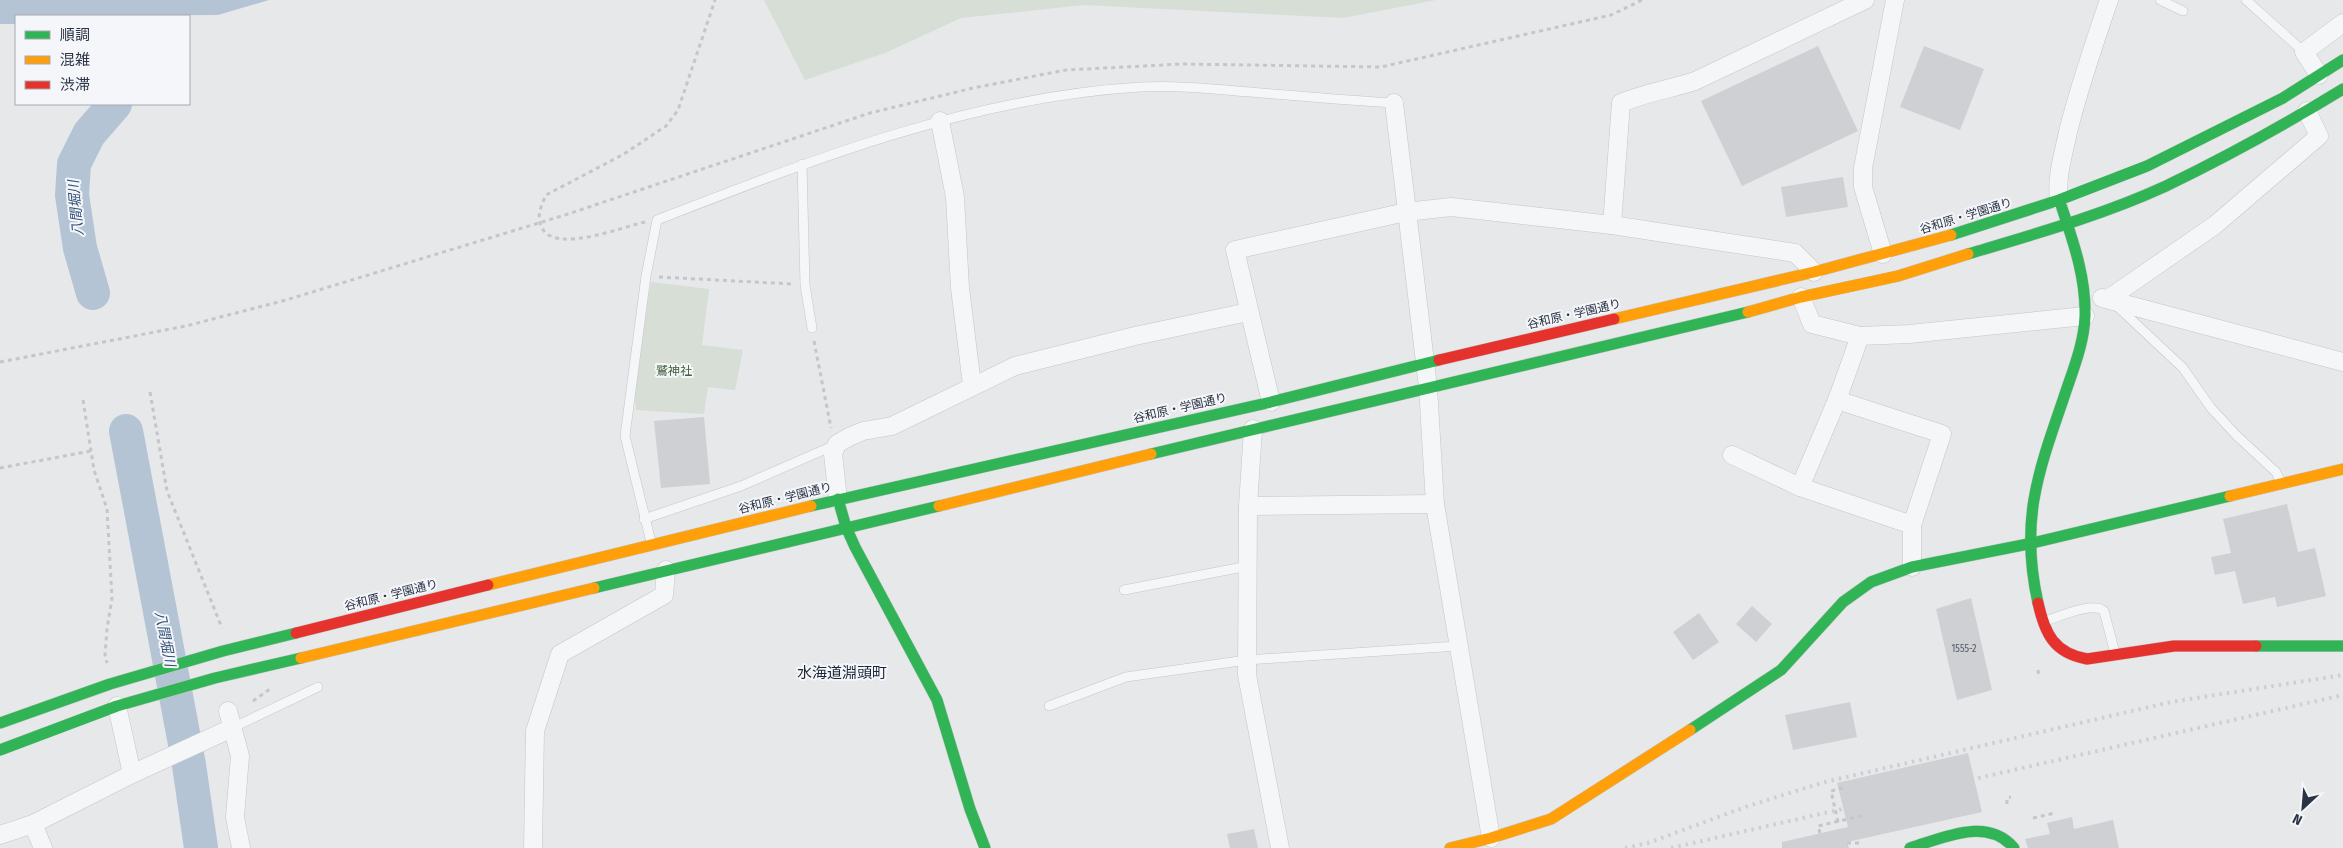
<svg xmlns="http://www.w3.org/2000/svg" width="2343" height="848" viewBox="0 0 2343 848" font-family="'Fira Sans Condensed','Noto Sans JP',sans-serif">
	<rect width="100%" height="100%" fill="#e6e8ea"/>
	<!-- green -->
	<g fill="#d6ded6">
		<polygon points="764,0 1436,0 1343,18 1084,5 961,18 885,53 805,80"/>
		<polygon points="651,282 709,289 702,345 743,350 735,390 708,387 704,414 636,410 634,385"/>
	</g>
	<!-- water -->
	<polygon fill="#b4c4d5" points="0,0 269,0 218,15 16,16 16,24 0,24"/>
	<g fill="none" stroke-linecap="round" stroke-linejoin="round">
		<!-- river -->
		<g stroke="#b4c4d5" stroke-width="34">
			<polyline points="93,293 80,248 72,195 74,164 89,134 115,104"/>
			<polyline points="126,431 189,765 201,848"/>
		</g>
	</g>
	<!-- building -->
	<g fill="#ced0d3">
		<polygon points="1818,46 1858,131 1742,186 1701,101"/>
		<polygon points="1924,46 1984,69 1960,130 1900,107"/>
		<polygon points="1843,177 1848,207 1786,217 1781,187"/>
		<polygon points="704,417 710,484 661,488 654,421"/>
		<polygon points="2287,504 2298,552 2315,548 2326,596 2277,607 2275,597 2243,604 2235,571 2215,575 2211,557 2231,553 2223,519"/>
		<polygon points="1971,598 1992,690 1957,700 1936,609"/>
		<polygon points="1752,606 1772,624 1756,642 1736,624"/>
		<polygon points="1699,613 1719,642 1693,660 1673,632"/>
		<polygon points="1850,702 1857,737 1793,750 1785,715"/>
		<polygon points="1968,753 1982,812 1847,842 1849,848 1782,848 1782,842 1848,827 1837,783"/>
		<polygon points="2072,817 2074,829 2113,820 2119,848 2028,848 2025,839 2050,834 2047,823"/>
		<polygon points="1254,829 1258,848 1230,848 1227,834"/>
	</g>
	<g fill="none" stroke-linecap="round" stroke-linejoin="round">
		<defs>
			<g id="lane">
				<polyline points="2160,0 2183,11"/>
				<polyline points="2246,0 2304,52"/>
				<polyline points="802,164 805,285 812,328"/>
				<polyline points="2118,307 2183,368 2211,408 2237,436 2276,472 2280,481"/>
				<polyline points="644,519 741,486 835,445"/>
				<path d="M 651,542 L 625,436 L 646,276 L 657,220 C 812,160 971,97 1140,87 C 1176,85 1213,89 1250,92 C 1298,96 1346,100 1394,103"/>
				<polyline points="1124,590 1248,566"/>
				<path d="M 2045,621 C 2059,617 2093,601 2104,611 L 2115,653"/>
				<polyline points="1049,706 1126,677 1247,660 1458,646"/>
				<polyline points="232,728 318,687"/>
			</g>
			<g id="street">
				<polyline points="2319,75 2304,52 2343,23"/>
				<polyline points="1394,103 1428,387 1435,504 1491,838"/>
				<polyline points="940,121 955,197 960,288 972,385"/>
				<path d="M 2059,200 C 2056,177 2063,156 2068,132 C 2079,87 2094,44 2109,0"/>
				<path d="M 1612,225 L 1621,103 C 1644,93 1671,89 1695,81 L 1865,0"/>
				<polyline points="1883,254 1863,187 1863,168 1895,0"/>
				<polyline points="1801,297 1812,324 1860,336 1909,334 2085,316"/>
				<polyline points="2102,298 2343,362"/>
				<polyline points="2108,299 2215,225 2319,136 2307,111"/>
				<polyline points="1837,400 1942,434 1912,525 1912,567"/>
				<polyline points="1271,402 1235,250 1406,212 1451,207 1612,225 1795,253 1814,272"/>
				<polyline points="1253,429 1248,506 1247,675 1280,848"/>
				<polyline points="1732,455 1800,487 1912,525"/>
				<polyline points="1800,487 1837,400 1860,336"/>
				<polyline points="838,499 833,454 837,444 849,437 863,431 892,426 1015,366 1135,336 1248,312"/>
				<polyline points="1248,506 1435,504"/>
				<polyline points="117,706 132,774"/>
				<polyline points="228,711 240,756 235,817 241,848"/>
				<polyline points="33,824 43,848"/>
				<polyline points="0,835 33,824 132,774 232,728"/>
				<polyline points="533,848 535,731 560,654 664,595 666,570"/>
			</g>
			<g id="fast">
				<polyline points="1951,235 2059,200 2147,166 2283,98 2343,60"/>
				<path d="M 1968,254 C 2035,234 2103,215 2166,186 C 2226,157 2286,124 2343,89"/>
				<polyline points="1151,454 1748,312"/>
				<polyline points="838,499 846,527 855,547 937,700 970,809 985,848"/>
				<polyline points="811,506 1271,402 1439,360"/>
				<polyline points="594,588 939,506"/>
				<path d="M 2038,603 C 2020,522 2037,475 2063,400 C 2072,372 2084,345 2085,316 C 2086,277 2073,241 2061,205"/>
				<polyline points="2256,646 2343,646"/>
				<polyline points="0,723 110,684 223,651 296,633"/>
				<polyline points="1690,730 1781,670 1843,602 1871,582 1912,567 2028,544 2230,496"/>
				<polyline points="0,750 117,706 215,678 301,658"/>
				<path d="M 1910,848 C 1943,838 1987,816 2014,848"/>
			</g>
			<g id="slow">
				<polyline points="1748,312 1801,297 1898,276 1968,254"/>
				<polyline points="1614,319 1814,272 1951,235"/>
				<polyline points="2230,496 2343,469"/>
				<polyline points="939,506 1151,454"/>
				<polyline points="488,585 811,506"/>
				<polyline points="301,658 594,588"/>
				<polyline points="1450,848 1491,838 1551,819 1690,730"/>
			</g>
			<g id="jam">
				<polyline points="1439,360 1614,319"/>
				<path d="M 2038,603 C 2045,634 2054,653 2087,659 L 2174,646 L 2256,646"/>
				<polyline points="296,633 488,585"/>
			</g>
		</defs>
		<!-- lane casing -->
		<use href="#lane" stroke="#c4c6c8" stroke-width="10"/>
		<!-- street casing -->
		<use href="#street" stroke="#c4c6c8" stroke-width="19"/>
		<!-- fast casing -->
		<use href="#fast" stroke="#c4c6c8" stroke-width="12"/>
		<!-- slow casing -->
		<use href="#slow" stroke="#c4c6c8" stroke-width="12"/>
		<!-- jam casing -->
		<use href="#jam" stroke="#c4c6c8" stroke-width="12"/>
		<!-- path -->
		<g stroke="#c5c6ca" stroke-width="3" stroke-dasharray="4 4" stroke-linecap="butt">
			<path d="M 645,222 C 622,227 555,254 542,228 C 536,217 541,206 546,195 L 624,154 L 666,126 L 678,110 L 715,0"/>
			<polyline points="659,277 792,284"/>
			<polyline points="814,341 831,428"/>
			<polyline points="0,362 186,326 286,300 565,215 870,113 973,88 1066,70 1182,64 1381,67 1611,15 1642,0"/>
			<polyline points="150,392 167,491 222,628"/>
			<polyline points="83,400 94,470 107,509 112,598 107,629 105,655 107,663"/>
			<polyline points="0,468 91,451"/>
			<polyline points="2038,670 2039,678"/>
			<polyline points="253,701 270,689"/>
			<polyline points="2007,804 2007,798 2011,797"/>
			<polyline points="2033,818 2055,813"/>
			<polyline points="1838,822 1831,791 1843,788"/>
			<polyline points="1820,833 1818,826 1865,815"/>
			<polyline points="1847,843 1861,843"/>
		</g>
		<!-- lane -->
		<use href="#lane" stroke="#f5f6f7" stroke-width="9"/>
		<!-- street -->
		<use href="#street" stroke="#f5f6f7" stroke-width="18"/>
		<!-- fast -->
		<use href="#fast" stroke="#30b455" stroke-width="11"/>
		<!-- slow -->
		<use href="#slow" stroke="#ff9f0a" stroke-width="11"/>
		<!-- jam -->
		<use href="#jam" stroke="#e5322d" stroke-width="11"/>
		<!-- rail -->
		<g stroke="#cecfd2" stroke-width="4" stroke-dasharray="2.5 5" stroke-linecap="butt">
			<polyline points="1625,848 1648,843 1748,806 1825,782 2171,702 2343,675"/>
			<polyline points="1671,848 2343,695"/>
		</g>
	</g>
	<g text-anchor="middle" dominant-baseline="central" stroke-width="4" stroke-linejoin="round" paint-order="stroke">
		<!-- number labels -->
		<g font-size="10" fill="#545c69">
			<text x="1964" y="649">1555-2</text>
		</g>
		<!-- street labels -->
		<g font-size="12" fill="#2b3445" stroke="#f4f6f9">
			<text transform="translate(1966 216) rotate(-17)">谷和原・学園通り</text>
			<text transform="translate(1574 314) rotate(-13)">谷和原・学園通り</text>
			<text transform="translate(1180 408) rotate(-13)">谷和原・学園通り</text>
			<text transform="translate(785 498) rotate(-14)">谷和原・学園通り</text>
			<text transform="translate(391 595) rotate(-14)">谷和原・学園通り</text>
		</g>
		<!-- park labels -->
		<g font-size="12" fill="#3f6138" stroke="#f4f6f9">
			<text x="674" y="371">鷲神社</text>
		</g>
		<!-- water labels -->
		<g font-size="14" font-style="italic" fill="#34527a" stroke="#f4f6f9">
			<text transform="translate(76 208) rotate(-95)">八間堀川</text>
			<text transform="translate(165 639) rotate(79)">八間堀川</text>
		</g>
		<!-- quarter labels -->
		<g font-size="15" fill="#1d2536" stroke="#f4f6f9">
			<text x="842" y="673">水海道淵頭町</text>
		</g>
	</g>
	<!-- legend -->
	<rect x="15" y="15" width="175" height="90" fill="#f4f6f9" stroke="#a4a8b1"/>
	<rect x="25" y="31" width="25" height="8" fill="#30b455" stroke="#a4a8b1"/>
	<text x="60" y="40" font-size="15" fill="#2b3445">順調</text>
	<rect x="25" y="56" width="25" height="8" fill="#ff9f0a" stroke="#a4a8b1"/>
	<text x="60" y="65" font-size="15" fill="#2b3445">混雑</text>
	<rect x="25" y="81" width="25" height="8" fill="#e5322d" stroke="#a4a8b1"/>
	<text x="60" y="90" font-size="15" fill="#2b3445">渋滞</text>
	<!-- north arrow -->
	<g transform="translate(2303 808) rotate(206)" stroke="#f4f6f9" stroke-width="4" paint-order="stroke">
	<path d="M0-4L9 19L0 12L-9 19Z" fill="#2b3445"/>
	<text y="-8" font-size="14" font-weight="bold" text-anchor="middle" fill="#2b3445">N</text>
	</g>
</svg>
